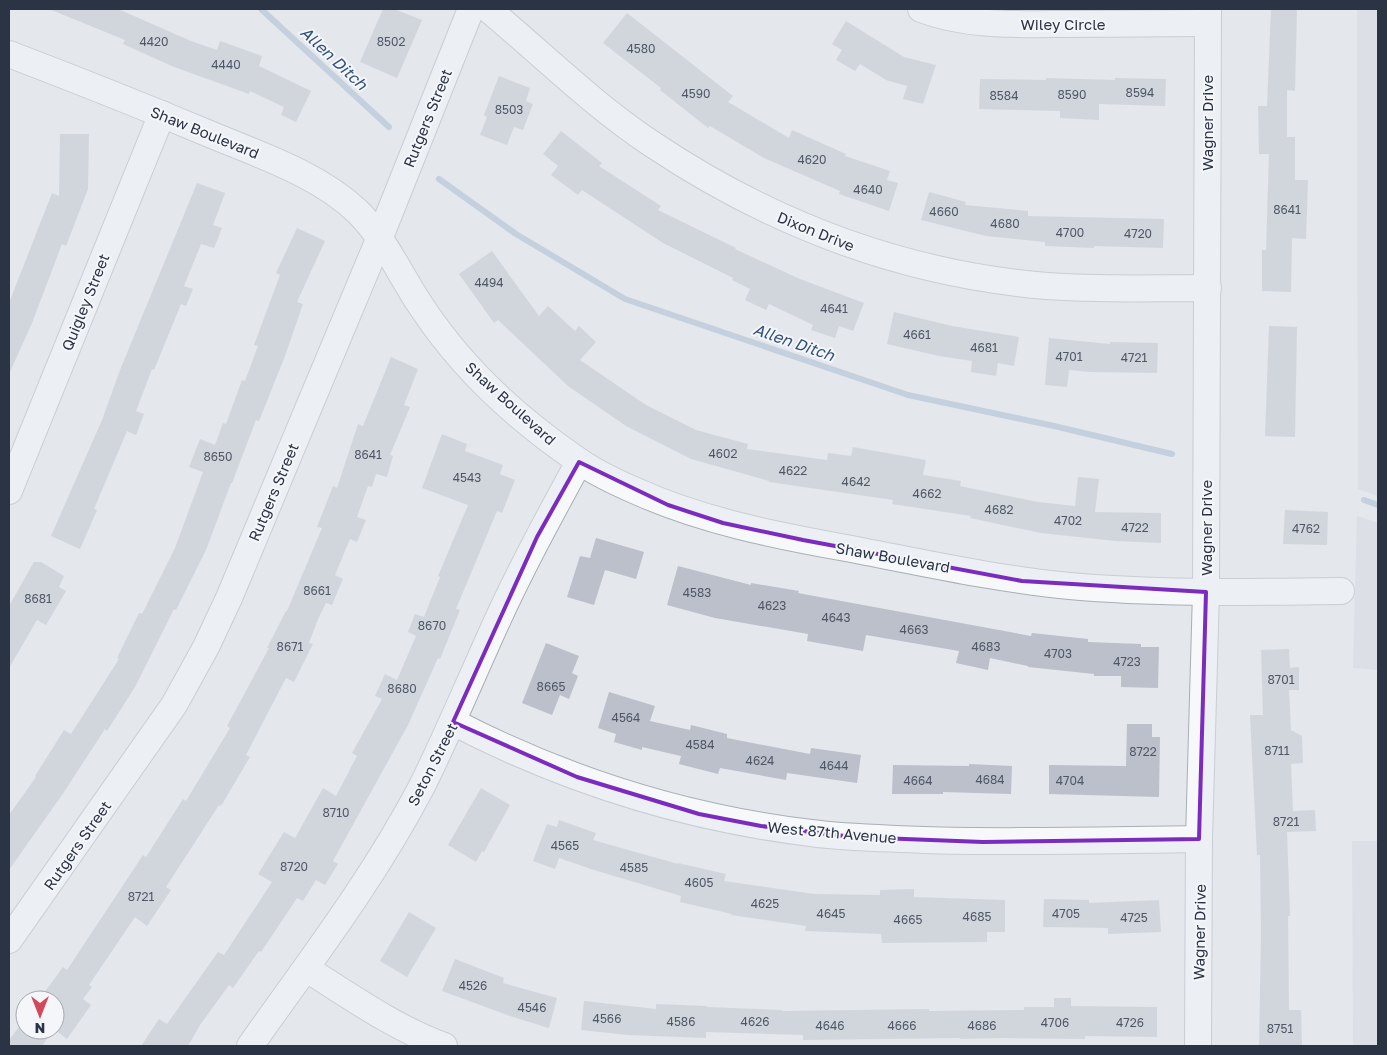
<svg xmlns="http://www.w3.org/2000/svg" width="1387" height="1055" viewBox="0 0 1387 1055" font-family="'Golos Text',sans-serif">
	<rect width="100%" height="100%" fill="#e4e7ec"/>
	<!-- built -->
	<g fill="#d2d6de">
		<polygon points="1357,9 1378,9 1378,496 1358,489"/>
		<polygon points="1357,516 1378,523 1378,670 1353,668"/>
		<polygon points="1352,841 1378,841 1378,1046 1353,1046"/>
	</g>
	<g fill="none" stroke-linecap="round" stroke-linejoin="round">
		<!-- stream -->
		<g stroke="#9fb4cc" stroke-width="6">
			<polyline points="261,9 389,127"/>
			<polyline points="439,179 516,234 625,299 908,395 1054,426 1172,454"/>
			<polyline points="1364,500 1378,505"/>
		</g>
	</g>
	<!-- building -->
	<g fill="#bbc0ca">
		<polygon points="49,9 118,9 191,41 217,50 220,41 262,56 259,66 311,91 296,122 281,115 284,107 250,91 249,94 174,67 123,44 125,40"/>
		<polygon points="383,9 394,9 422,20 397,78 360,62"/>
		<polygon points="1271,9 1297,9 1295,91 1287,90 1287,137 1295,137 1295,180 1308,180 1306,239 1292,238 1291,292 1262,291 1262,250 1266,250 1269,154 1259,154 1258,106 1267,106"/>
		<polygon points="627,13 733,96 728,102 789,138 792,130 846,154 845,156 890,171 887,180 898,183 889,211 839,194 840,191 764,158 710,126 708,128 660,90 661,88 603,43"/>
		<polygon points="846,21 904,57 936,65 923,104 903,99 907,86 886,80 860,64 855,71 836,60 842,50 832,44"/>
		<polygon points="499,76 530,88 526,101 533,104 523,130 514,127 507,145 480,135 487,117 484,115"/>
		<polygon points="1046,78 1115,80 1115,78 1166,79 1165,106 1099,104 1099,120 1060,118 1060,111 979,109 980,79 1046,80"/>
		<polygon points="561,131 602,163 599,166 661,206 658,210 736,248 735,249 800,279 864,303 853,331 839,326 835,338 811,330 813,325 769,304 766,310 745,300 750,289 732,280 733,278 663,243 582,190 578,195 551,175 558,166 543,154"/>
		<polygon points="60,134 89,134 88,189 66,246 62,244 32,323 9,374 9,303 52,193 59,196"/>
		<polygon points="197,183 225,193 213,225 222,228 214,248 201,244 184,286 193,289 186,306 181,304 154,370 152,369 136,411 144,414 136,435 127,431 94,509 97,510 80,549 51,536 102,420 120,370"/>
		<polygon points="929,192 966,202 965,205 1028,211 1028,216 1164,219 1163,248 1094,246 1094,248 1045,246 1045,242 986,236 921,220"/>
		<polygon points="297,228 325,241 297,302 303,304 285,356 259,421 256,420 232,483 231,483 206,550 176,610 174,609 135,687 107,731 105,729 62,795 9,870 9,815 36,777 35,776 64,730 71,734 119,659 117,658 139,613 142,614 175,548 203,472 189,467 200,439 215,445 223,423 226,424 242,380 245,381 258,346 254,345 280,275 276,273"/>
		<polygon points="492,251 539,316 548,306 575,331 579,326 596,342 580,360 646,405 696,430 748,444 747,449 827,460 828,453 851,456 853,447 926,460 923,475 961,481 960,486 1038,502 1075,506 1078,477 1099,479 1095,512 1161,513 1161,543 1115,541 1041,533 970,518 971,516 892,504 893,500 769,482 769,481 691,459 626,426 568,386 498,320 494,323 459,274"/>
		<polygon points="894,312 952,326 1019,337 1014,366 998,363 996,376 971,372 972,361 939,356 887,344"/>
		<polygon points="1269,326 1297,327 1295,437 1265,436"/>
		<polygon points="1049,338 1110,344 1110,342 1158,343 1157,373 1090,372 1069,370 1067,387 1045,385"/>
		<polygon points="391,357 418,369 404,405 410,407 390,455 393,456 387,477 376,474 372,487 368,486 357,517 366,520 357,542 350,539 335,575 343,579 332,605 326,603 318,619 309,643 313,644 294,682 286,678 246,755 250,757 221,806 219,805 166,887 171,890 147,926 135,917 89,985 92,987 83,999 91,1005 67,1039 55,1030 55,1000 39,1000 63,967 67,970 143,855 146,857 183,799 186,801 230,728 227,726 269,648 267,648 286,611 287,611 322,528 317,527 333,486 337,488 358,424 363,426"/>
		<polygon points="442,434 467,444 465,451 503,465 500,474 515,480 502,513 497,511 456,609 460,610 440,659 438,658 408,725 333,861 338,864 325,885 316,880 303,901 297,898 261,952 259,951 233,988 229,985 200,1025 188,1046 141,1046 159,1019 167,1024 218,952 224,955 272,882 258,874 284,832 295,838 323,788 336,796 357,756 352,753 382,699 375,696 385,674 397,680 416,636 408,632 415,614 424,617 440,577 438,576 468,505 422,488"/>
		<polygon points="1285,510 1328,512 1327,545 1283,544"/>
		<polygon points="596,538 644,552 636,579 605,570 594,605 567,597 580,556 590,558"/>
		<polygon points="34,562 41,562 64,576 59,587 66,591 46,625 37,620 9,668 9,606"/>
		<polygon points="678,566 751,585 751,583 799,591 798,593 1031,636 1032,633 1088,639 1088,642 1141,644 1141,647 1159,647 1158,688 1121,687 1121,676 1094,676 1094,674 1028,667 1028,666 990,658 988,670 956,663 959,651 866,635 863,651 807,641 808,634 715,618 667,605"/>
		<polygon points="546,643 579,656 572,673 578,676 569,699 560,695 552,715 522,703"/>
		<polygon points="1289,649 1290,668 1299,667 1299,690 1289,690 1291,730 1302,736 1303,763 1291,764 1293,811 1315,810 1316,831 1287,832 1290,916 1288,916 1289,1010 1301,1010 1302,1046 1259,1046 1261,935 1260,855 1257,855 1250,715 1263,715 1261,650"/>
		<polygon points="609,692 655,706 650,721 690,730 691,725 727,734 727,738 810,754 811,748 861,755 857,783 787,773 786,780 720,768 718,774 679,764 681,756 642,747 642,750 614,742 616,734 598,728"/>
		<polygon points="1127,724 1152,724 1152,737 1160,737 1159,797 1049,794 1049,765 1126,766"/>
		<polygon points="969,764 1012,766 1011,794 943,792 943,794 892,794 893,765 969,766"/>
		<polygon points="481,788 510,805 484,852 482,851 476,862 448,845"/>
		<polygon points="559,820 596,833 593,840 678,864 678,863 726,874 724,881 814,894 880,895 880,890 914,889 914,897 1005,900 1005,932 987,932 987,942 882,943 881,934 805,931 806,926 731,915 732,914 680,902 681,896 594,870 559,858 555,869 533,861 547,824 557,827"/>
		<polygon points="1044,899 1089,900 1089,903 1159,900 1161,932 1108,934 1108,928 1043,927"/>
		<polygon points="409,912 436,928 407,977 380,961"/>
		<polygon points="455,959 504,978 503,983 557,998 549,1028 513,1017 442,991"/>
		<polygon points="1054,998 1071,998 1071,1006 1157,1007 1157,1037 1085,1036 1085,1039 1003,1038 960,1039 960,1038 803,1040 803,1035 706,1032 706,1038 628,1035 581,1030 584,1001 656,1009 656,1004 707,1006 707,1007 782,1010 782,1011 929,1009 929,1011 1024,1010 1024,1007 1054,1007"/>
		<polygon points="25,1019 25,1030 53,1030 42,1046 9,1046 9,1040"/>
	</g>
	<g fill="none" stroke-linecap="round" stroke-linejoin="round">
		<defs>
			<g id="minor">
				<path d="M 488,9 C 542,54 593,105 652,144 C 773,225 902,274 1047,286 C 1101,290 1154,288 1208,288"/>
				<path d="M 921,9 C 968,27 1020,24 1069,24 C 1115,24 1161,23 1207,23"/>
				<path d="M 9,54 C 77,80 145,107 212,135 C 262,156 318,174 358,212 C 385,239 400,275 421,306 C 461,367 516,418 576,459 C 594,472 615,482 636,491 C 703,521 774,535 846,548 C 920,562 995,579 1070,586 C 1160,594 1251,592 1341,591"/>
				<polyline points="9,491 162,114"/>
				<path d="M 453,722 C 565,780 686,818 811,833 C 848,838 885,838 923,840 C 1015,843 1107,840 1199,839"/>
				<polyline points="9,940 174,705 206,647 229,598 380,237 471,9"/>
				<path d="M 307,969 C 351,997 395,1028 444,1046"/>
				<path d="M 250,1046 C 310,961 372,881 421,788 C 447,736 469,683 493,630 C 519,572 549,517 579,462"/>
				<polyline points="1198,1046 1199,839 1206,592 1208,9"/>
			</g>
		</defs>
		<!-- minor casing -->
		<use href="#minor" stroke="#a9aeb7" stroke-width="28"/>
		<!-- minor -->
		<use href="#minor" stroke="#f7f8fa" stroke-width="26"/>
	</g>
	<!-- marked area -->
	<path d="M0 0H1387V1055H0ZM 579,462 L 668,505 L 723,523 L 803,540 L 1022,581 L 1206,592 L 1199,839 L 983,842 L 853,837 L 761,826 L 699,814 L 577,777 L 453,722 L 537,537 Z" fill="#e4e7ec" fill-opacity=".55" fill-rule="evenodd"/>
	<path fill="none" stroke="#7b2cbf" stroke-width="4" stroke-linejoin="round" d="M 579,462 L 668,505 L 723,523 L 803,540 L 1022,581 L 1206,592 L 1199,839 L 983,842 L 853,837 L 761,826 L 699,814 L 577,777 L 453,722 L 537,537 Z"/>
	<g text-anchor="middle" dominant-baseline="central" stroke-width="4" stroke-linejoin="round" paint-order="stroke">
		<!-- number labels -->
		<g font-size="12" fill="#4f5766">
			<text x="154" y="41">4420</text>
			<text x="391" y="41">8502</text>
			<text x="641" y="48">4580</text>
			<text x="226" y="64">4440</text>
			<text x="1140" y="92">8594</text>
			<text x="696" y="93">4590</text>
			<text x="1072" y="94">8590</text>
			<text x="1004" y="95">8584</text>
			<text x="509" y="109">8503</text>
			<text x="812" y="159">4620</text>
			<text x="868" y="189">4640</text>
			<text x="1287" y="209">8641</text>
			<text x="944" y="211">4660</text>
			<text x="1005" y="223">4680</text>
			<text x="1070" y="232">4700</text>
			<text x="1138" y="233">4720</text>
			<text x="489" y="282">4494</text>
			<text x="834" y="308">4641</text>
			<text x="917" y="334">4661</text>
			<text x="984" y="347">4681</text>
			<text x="1069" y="356">4701</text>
			<text x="1134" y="357">4721</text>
			<text x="723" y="453">4602</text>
			<text x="368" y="454">8641</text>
			<text x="218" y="456">8650</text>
			<text x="793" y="470">4622</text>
			<text x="467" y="477">4543</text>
			<text x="856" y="481">4642</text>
			<text x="927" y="493">4662</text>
			<text x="999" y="509">4682</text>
			<text x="1068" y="520">4702</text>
			<text x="1135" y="527">4722</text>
			<text x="1306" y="528">4762</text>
			<text x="317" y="590">8661</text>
			<text x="697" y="592">4583</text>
			<text x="38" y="598">8681</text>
			<text x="772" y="605">4623</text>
			<text x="836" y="617">4643</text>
			<text x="432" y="625">8670</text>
			<text x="914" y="629">4663</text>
			<text x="290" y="646">8671</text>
			<text x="986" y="646">4683</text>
			<text x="1058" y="653">4703</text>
			<text x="1127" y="661">4723</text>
			<text x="1281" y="679">8701</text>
			<text x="551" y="686">8665</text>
			<text x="402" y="688">8680</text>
			<text x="626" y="717">4564</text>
			<text x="700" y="744">4584</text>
			<text x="1277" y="750">8711</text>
			<text x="1143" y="751">8722</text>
			<text x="760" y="760">4624</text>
			<text x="834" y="765">4644</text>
			<text x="990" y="779">4684</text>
			<text x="918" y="780">4664</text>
			<text x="1070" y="780">4704</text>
			<text x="336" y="812">8710</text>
			<text x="1286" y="821">8721</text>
			<text x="565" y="845">4565</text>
			<text x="294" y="866">8720</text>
			<text x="634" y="867">4585</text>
			<text x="699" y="882">4605</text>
			<text x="141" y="896">8721</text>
			<text x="765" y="903">4625</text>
			<text x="831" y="913">4645</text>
			<text x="1066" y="913">4705</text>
			<text x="977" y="916">4685</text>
			<text x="1134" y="917">4725</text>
			<text x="908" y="919">4665</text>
			<text x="473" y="985">4526</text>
			<text x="532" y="1007">4546</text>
			<text x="607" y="1018">4566</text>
			<text x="681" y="1021">4586</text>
			<text x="755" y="1021">4626</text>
			<text x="1055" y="1022">4706</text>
			<text x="1130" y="1022">4726</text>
			<text x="830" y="1025">4646</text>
			<text x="902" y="1025">4666</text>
			<text x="982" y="1025">4686</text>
			<text x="1280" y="1028">8751</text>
		</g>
		<!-- street labels -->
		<g font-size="15" fill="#2b3445" stroke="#f4f6f9">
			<text x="1063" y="24">Wiley Circle</text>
			<text transform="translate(427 118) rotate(-68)">Rutgers Street</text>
			<text transform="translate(1207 123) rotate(-90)">Wagner Drive</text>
			<text transform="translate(205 132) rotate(22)">Shaw Boulevard</text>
			<text transform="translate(816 231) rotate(22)">Dixon Drive</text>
			<text transform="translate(85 302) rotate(-68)">Quigley Street</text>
			<text transform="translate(511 403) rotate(42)">Shaw Boulevard</text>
			<text transform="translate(273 492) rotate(-67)">Rutgers Street</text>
			<text transform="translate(1206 528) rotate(-90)">Wagner Drive</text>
			<text transform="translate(893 557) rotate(10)">Shaw Boulevard</text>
			<text transform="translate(432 764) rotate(-63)">Seton Street</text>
			<text transform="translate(832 832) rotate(5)">West 87th Avenue</text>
			<text transform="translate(77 845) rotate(-55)">Rutgers Street</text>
			<text transform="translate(1199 932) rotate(-89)">Wagner Drive</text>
		</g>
		<!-- water labels -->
		<g font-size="16" font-style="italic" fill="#34527a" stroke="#f4f6f9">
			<text transform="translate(334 58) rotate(43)">Allen Ditch</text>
			<text transform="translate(794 342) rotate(19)">Allen Ditch</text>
		</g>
	</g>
	<!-- border -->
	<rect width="1387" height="1055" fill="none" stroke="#2b3445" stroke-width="20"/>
	<!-- north arrow -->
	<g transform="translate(40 1015) rotate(180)"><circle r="24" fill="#f4f6f9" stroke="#a4a8b1"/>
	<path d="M0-4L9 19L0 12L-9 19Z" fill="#d1495b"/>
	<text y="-8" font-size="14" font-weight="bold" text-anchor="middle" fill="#2b3445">N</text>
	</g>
</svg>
